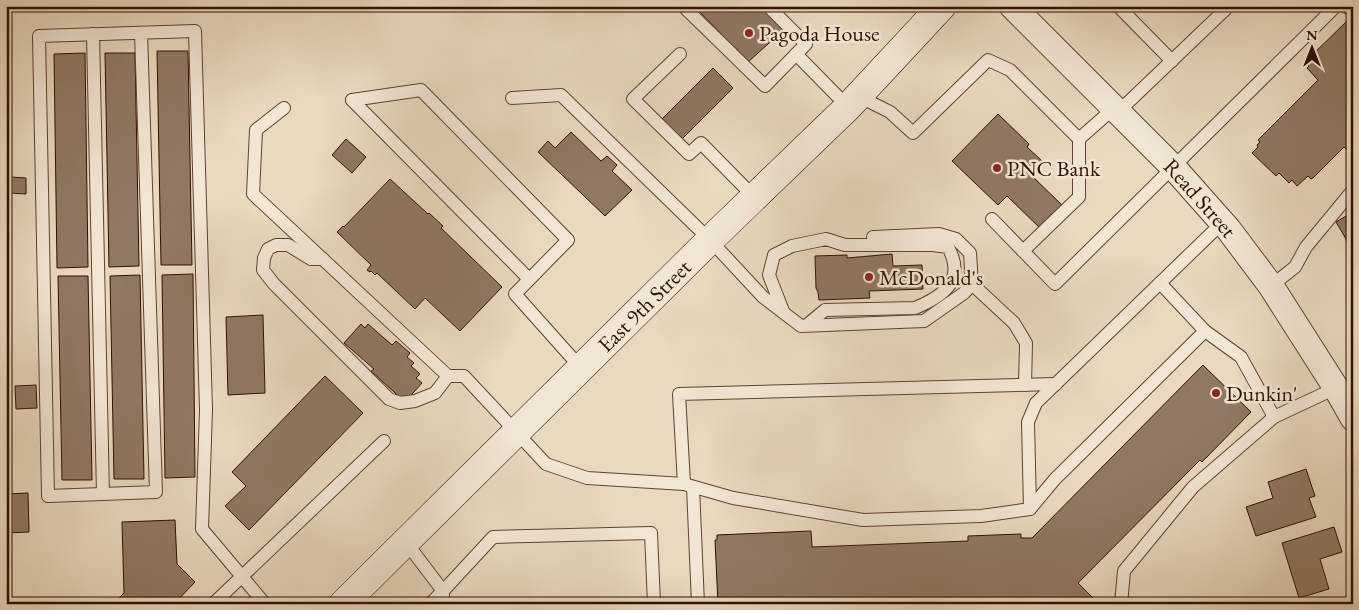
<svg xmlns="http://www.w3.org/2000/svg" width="1359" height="610" viewBox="0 0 1359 610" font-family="'EB Garamond',serif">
	<rect width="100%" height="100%" fill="#e9d9be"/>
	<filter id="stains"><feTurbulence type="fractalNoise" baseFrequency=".004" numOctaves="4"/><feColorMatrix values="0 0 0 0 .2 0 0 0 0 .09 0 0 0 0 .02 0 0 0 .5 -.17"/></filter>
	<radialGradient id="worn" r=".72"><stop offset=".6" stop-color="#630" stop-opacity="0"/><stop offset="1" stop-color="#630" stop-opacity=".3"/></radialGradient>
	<!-- building -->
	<g fill="#917864" stroke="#310f02">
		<polygon points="700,6 772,6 788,26 748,62 697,9"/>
		<polygon points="1347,21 1353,27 1353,30 1350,33 1353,36 1353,145 1347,150 1344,147 1313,178 1311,179 1308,176 1297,186 1292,180 1289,183 1279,173 1276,176 1252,153 1258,147 1257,145 1260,142 1258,140 1318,80 1307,68 1309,66 1305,62"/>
		<polygon points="157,51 188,51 192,265 161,265"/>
		<polygon points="85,53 88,267 57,268 54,54"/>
		<polygon points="105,53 135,53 139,266 109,267"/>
		<polygon points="713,68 733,88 682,139 662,119"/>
		<polygon points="998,114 1029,144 1027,147 1042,161 1030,174 1065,208 1043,231 1007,196 998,205 952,161"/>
		<polygon points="571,132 601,161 607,156 617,165 612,171 632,190 605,216 538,152 548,141 555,148"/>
		<polygon points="346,139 366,157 352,173 332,155"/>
		<polygon points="11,177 26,178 26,194 10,193"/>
		<polygon points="390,179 428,214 429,213 443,226 441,228 502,287 460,331 425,298 415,309 377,273 375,275 371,271 370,272 367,270 371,265 337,232 343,226 344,227"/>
		<polygon points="1353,212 1353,251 1336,222"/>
		<polygon points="892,254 893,266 922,265 923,289 869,291 870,298 819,300 818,292 816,288 815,256 847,255 847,258"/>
		<polygon points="193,274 195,477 165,478 162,275"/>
		<polygon points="140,275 144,479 114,479 110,276"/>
		<polygon points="58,276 88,276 92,480 62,480"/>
		<polygon points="263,315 265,393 228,395 226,317"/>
		<polygon points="361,324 365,328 368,324 392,345 396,341 410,353 407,357 414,363 411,366 420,374 416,378 422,383 405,402 371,371 374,369 344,343"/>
		<polygon points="1203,365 1251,412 1202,462 1200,460 1078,583 1099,604 718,604 715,540 717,540 717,535 811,531 812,547 968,541 968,536 1021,534 1021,538 1032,538"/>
		<polygon points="325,376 363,413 249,530 225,506 246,486 232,472"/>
		<polygon points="36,385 37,408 16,409 15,386"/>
		<polygon points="1306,469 1315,496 1309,498 1316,517 1256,536 1246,507 1273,498 1268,482"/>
		<polygon points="28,493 29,532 6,533 6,494"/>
		<polygon points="175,520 177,564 195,582 174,604 113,604 124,593 122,522"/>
		<polygon points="1334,527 1342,552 1320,559 1329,589 1299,598 1282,543"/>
	</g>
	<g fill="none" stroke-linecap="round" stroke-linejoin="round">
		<defs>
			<g id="service">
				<polyline points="687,6 685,8 765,86 806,44 768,6"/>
				<polyline points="1118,6 1172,61"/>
				<polyline points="1344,6 1353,9"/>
				<polyline points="141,33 156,492 48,496 39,36 195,31 206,410 202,529 265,604"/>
				<polyline points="93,34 103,494"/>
				<polyline points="680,54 633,99 689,154 701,143 755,198"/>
				<polyline points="796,54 848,107"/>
				<polyline points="858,96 890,112 913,133 988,60 1010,70 1079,139 1114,108"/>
				<polyline points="512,98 561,95 710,240 763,297 801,326 924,321 964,293 972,284"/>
				<polyline points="352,100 421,90 568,240 515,294 581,368"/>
				<polyline points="352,100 529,279"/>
				<polyline points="284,108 256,130 253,194 448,376 464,376 546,464 587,478 684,484 733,498 863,520 981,516 1030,509 1028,422 1036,403 1223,222"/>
				<polyline points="1118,112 1229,6"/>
				<polyline points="992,219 1055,284 1336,6"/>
				<polyline points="873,237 939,234 956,239 970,253 972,284 1014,323 1026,343 1025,385"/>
				<polyline points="1023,251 1079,197 1079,139"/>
				<polyline points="323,259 311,259 288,245 276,245 268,249 264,258 263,270 274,284 389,399 400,403 415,401 435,393 448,376"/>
				<polyline points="1271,286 1295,267 1306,247 1353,190"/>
				<path d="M 783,311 L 769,275 L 774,255 L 792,246 L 826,239 L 845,245 L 932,245 L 948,247 C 966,280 944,296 915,308 L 825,310 L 807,325"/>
				<polyline points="1205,331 1241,357 1274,417 1336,388"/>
				<polyline points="684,484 679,394 1056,384"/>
				<polyline points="693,487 698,604"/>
				<polyline points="1030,509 1055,479 1205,331 1160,283"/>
				<polyline points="405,541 443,591 430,604"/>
				<polyline points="213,604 384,441"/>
				<polyline points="443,604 443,591 493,537 651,533 654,604"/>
				<polyline points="1121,604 1124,571 1193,487 1274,417"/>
			</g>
			<g id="minor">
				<path id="s1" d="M 1012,6 L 1174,168 L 1229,230 L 1271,286 L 1336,388 L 1353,418"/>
			</g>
			<g id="secondary">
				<path id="s2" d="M 343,604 L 710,240 L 848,107 L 942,6"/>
			</g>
		</defs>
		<!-- service casing -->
		<use href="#service" stroke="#5f4231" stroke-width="14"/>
		<!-- minor casing -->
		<use href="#minor" stroke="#5f4231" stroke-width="27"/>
		<!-- secondary casing -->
		<use href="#secondary" stroke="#310f02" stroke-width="29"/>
		<!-- service -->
		<use href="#service" stroke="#f1e6d5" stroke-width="12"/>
		<!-- minor -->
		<use href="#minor" stroke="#f1e6d5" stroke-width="25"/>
		<!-- secondary -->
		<use href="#secondary" stroke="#f1e6d5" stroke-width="28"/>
	</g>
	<!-- markers -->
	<g fill="#8f2418" stroke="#f1e6d5" stroke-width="2">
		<circle cx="749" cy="33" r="5"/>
		<circle cx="997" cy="168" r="5"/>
		<circle cx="869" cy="277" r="5"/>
		<circle cx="1216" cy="393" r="5"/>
	</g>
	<g text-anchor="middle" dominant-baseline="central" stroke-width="5" stroke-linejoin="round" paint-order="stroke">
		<!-- poi labels -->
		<g font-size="22" fill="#310f02" stroke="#f1e6d5" text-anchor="start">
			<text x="759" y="33">Pagoda House</text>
			<text x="1007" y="168">PNC Bank</text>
			<text x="879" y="277">McDonald's</text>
			<text x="1226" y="393">Dunkin'</text>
		</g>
		<!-- street labels -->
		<g font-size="22" fill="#310f02" stroke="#f1e6d5">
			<text stroke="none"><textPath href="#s1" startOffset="269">Read Street</textPath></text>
			<text stroke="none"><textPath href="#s2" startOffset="424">East 9th Street</textPath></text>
		</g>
	</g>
	<!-- margin -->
	<rect width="1359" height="610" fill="none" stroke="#e9d9be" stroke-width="25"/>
	<rect x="8" y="8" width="1344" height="595" fill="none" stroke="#310f02" stroke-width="2.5"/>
	<rect x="12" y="12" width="1334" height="585" fill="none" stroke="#310f02"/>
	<!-- north arrow -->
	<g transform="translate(1312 48)" stroke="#f1e6d5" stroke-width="4" paint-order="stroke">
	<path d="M0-4L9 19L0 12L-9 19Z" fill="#310f02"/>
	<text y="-8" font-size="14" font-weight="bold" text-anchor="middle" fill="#310f02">N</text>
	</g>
	<rect width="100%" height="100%" filter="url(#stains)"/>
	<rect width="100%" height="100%" fill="url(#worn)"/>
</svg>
